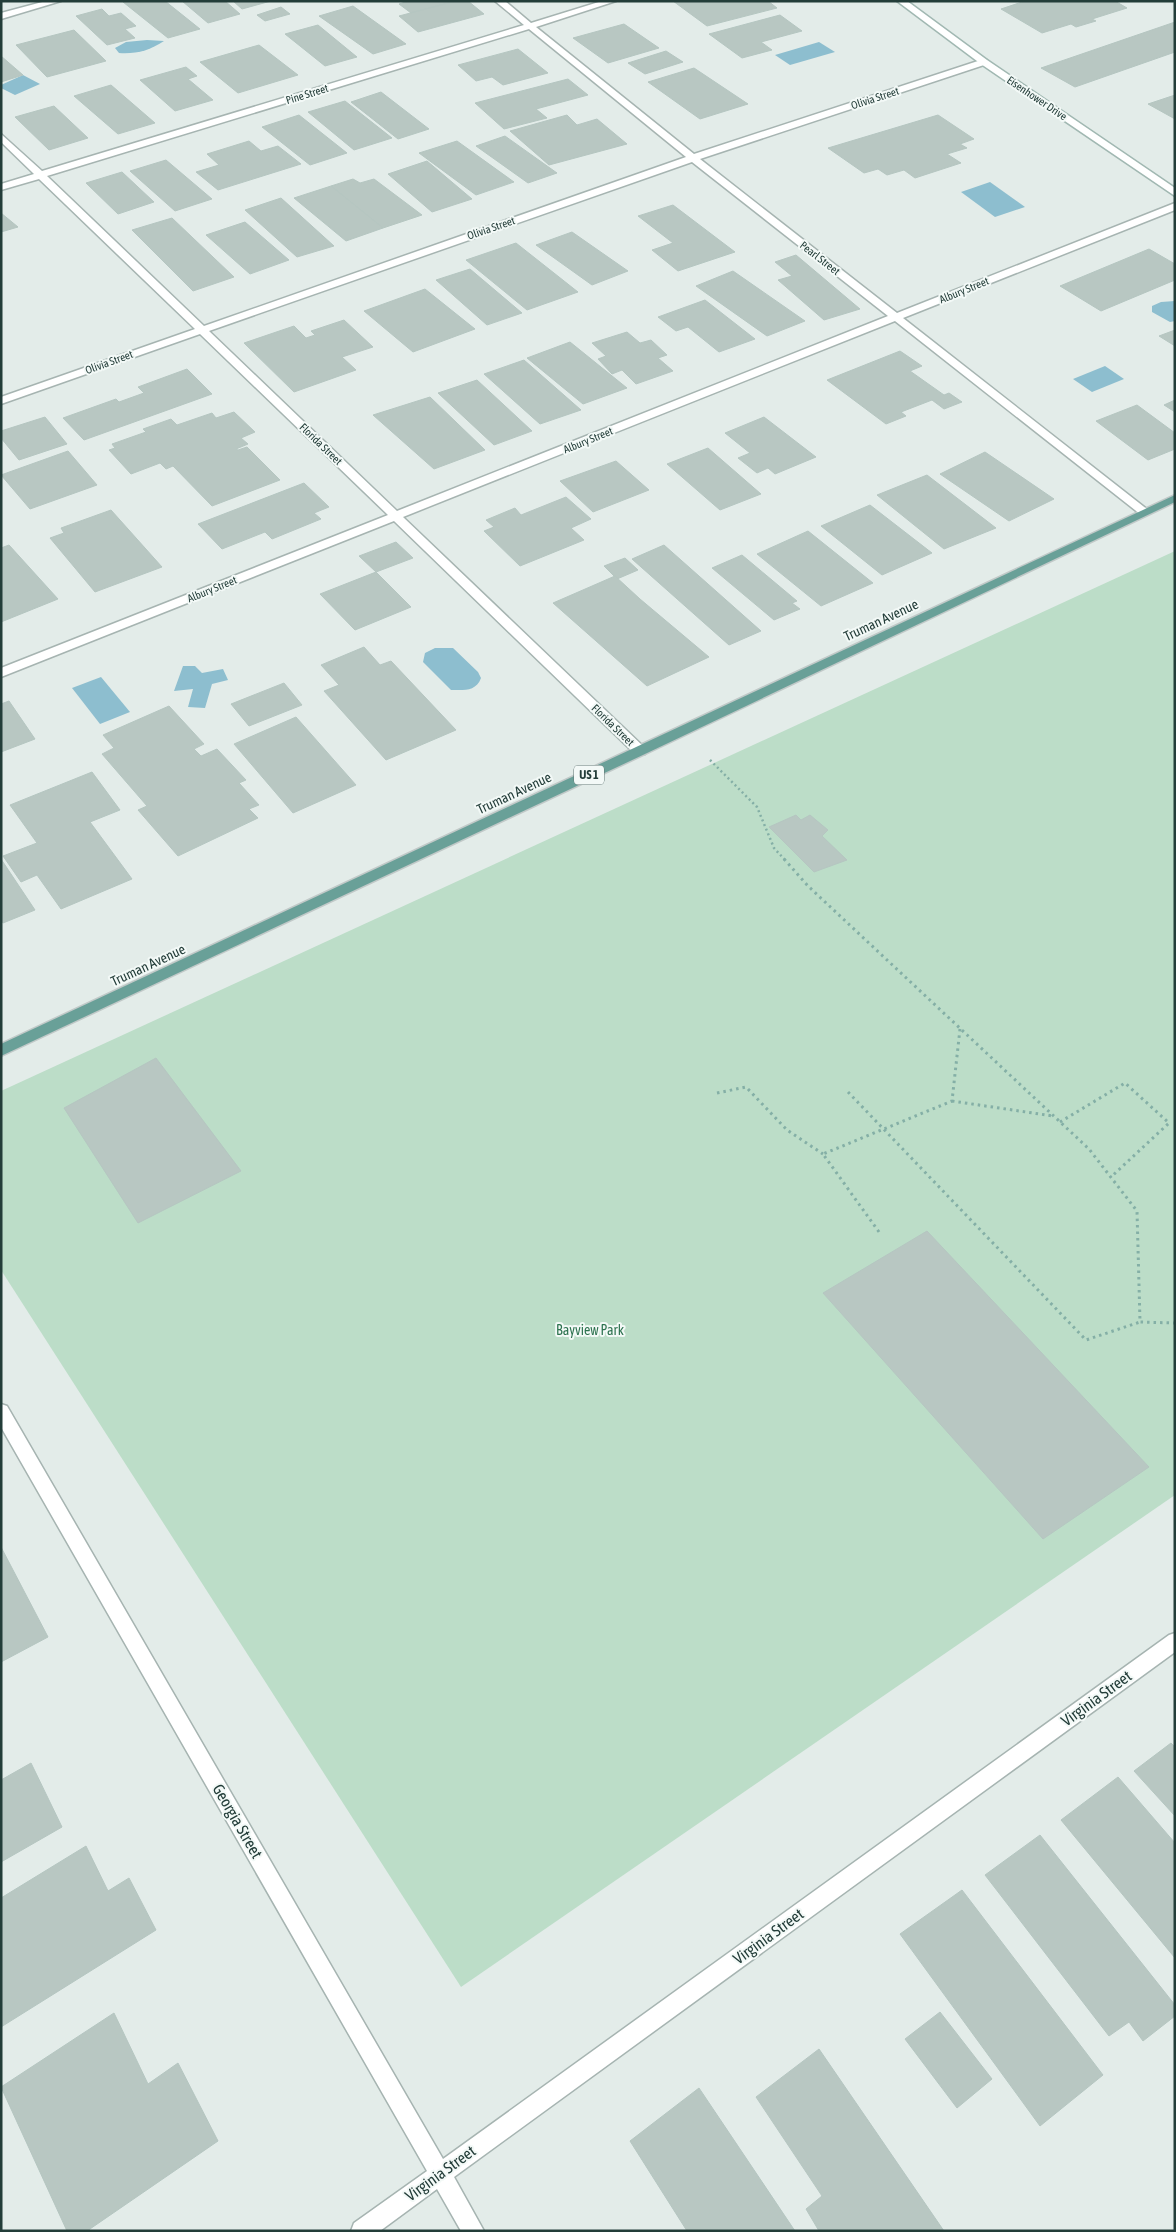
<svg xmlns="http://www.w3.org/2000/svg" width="1176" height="2232" viewBox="0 0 1176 2232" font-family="'Asap Condensed',sans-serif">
	<rect width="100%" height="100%" fill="#e3ece9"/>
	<!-- green -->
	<polygon fill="#bcddc8" points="1175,551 1175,1495 461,1987 1,1270 1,1091"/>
	<!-- water -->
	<g fill="#8dbecf">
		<path d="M 147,40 L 164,41 C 149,51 136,54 119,53 L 115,48 L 126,42 Z"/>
		<polygon points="819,42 835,52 790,65 775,55"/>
		<polygon points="23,75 40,84 15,95 1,88 1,85"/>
		<polygon points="990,182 1025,207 995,217 961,192"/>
		<polygon points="1175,301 1175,321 1170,322 1152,312 1152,306 1161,302"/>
		<polygon points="1105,366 1124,379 1092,392 1073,379"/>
		<path d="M 435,648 L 453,648 L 478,672 L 481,678 C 476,692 463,690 451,690 L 423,662 L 425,653 Z"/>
		<polygon points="183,666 195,666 202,673 223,669 228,680 212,684 205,708 188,707 193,689 174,691"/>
		<polygon points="101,677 130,712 100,724 72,688"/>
	</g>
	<!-- building -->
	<g fill="#b8c7c2" stroke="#b5c6c1">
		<polygon points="165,1 200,29 168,38 123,2"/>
		<polygon points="182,1 225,1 240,14 208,23"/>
		<polygon points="233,1 271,1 242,9"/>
		<polygon points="409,1 456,1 411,13 399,4"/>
		<polygon points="456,1 468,1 484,14 418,32 399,16"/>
		<polygon points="673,1 768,1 777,8 707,26"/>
		<polygon points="1025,1 1115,1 1127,8 1092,19 1096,21 1076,27 1071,24 1042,33 1001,9"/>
		<polygon points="353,6 406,44 373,54 319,16"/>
		<polygon points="281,7 290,14 265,21 257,15"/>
		<polygon points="102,9 109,16 121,13 136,26 125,29 135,38 107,45 76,16"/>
		<polygon points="780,15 802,31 761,42 772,50 742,58 709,34"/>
		<polygon points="1175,22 1175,52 1075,87 1041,68"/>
		<polygon points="624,24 659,48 608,63 573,38"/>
		<polygon points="318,25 357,57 325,66 285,34"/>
		<polygon points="74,30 106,61 47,77 16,45"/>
		<polygon points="259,45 298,75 238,93 200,62"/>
		<polygon points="518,49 548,73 503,85 492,77 476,81 458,65"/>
		<polygon points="666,51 683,62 645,74 628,63"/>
		<polygon points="1,56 23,75 1,82"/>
		<polygon points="186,67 197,76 188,79 213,100 175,111 140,80"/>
		<polygon points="694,68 748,104 700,119 648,82"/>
		<polygon points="568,79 588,95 536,109 547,118 504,129 475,103"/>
		<polygon points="111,85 155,123 118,134 74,96"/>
		<polygon points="381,92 429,129 398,139 351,102"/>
		<polygon points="1175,95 1175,119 1148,104"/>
		<polygon points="345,101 392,138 354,150 308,112"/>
		<polygon points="54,106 88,138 49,150 15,117"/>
		<polygon points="299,115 347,153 310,165 262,127"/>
		<polygon points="567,115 577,125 597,119 627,144 549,165 510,131"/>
		<polygon points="938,115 974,139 960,144 967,148 947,154 961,163 915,178 904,170 887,175 878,169 864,173 828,148"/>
		<polygon points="505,136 557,173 528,183 476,146"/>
		<polygon points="249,141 261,151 278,146 301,164 218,190 196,172 219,165 207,154"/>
		<polygon points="457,141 514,182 476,195 419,153"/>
		<polygon points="166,160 212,199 175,211 130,171"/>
		<polygon points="427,161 472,199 432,212 388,174"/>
		<polygon points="122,172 154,202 118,214 86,183"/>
		<polygon points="353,179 360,183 374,179 422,215 383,228 331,186"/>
		<polygon points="331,186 383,228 346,241 294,198"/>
		<polygon points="281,198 334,246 297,257 245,210"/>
		<polygon points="673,205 735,252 678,271 652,250 673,243 638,216"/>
		<polygon points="1,213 18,227 1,232"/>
		<polygon points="172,218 234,277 193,291 132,230"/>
		<polygon points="245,222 289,260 250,274 206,235"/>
		<polygon points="572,232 628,271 592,285 536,245"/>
		<polygon points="516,243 578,292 527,310 466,260"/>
		<polygon points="1149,249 1175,264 1175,280 1101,311 1060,286"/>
		<polygon points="796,255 860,309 824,320 778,280 792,276 775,262"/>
		<polygon points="470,269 522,313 487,325 436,280"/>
		<polygon points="733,271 805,321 767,336 696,286"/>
		<polygon points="425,289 475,329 413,352 364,311"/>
		<polygon points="705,300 755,339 719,352 688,327 676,331 658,317"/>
		<polygon points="344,320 373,347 342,357 356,370 294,392 244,343 294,326 306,338 315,335 311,331"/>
		<polygon points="1175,330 1175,346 1159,336"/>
		<polygon points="627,332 640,343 651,340 667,355 658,358 673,371 636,384 622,370 612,374 598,359 606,356 592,343"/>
		<polygon points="570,342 627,388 583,404 527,358"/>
		<polygon points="900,351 922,366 910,371 944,395 949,393 962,402 944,409 932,400 901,412 906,416 886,424 827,380"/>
		<polygon points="524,360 581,410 540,424 484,374"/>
		<polygon points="187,369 212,394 84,440 63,418 116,399 119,402 144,393 138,387"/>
		<polygon points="477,380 532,431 494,445 438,393"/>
		<polygon points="430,397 485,450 434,469 373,415"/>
		<polygon points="1175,400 1175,412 1164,405"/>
		<polygon points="1137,405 1175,433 1175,449 1148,460 1096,421"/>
		<polygon points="234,412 255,432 241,438 248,444 236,449 238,450 247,447 280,480 212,506 173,466 166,469 160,463 131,474 109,450 115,448 112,444 146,432 143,429 171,419 177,425 212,413 216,418"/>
		<polygon points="45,417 67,444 19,460 1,438 1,431"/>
		<polygon points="764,417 816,457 775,474 768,468 757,473 738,458 750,453 725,433"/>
		<polygon points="708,448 761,494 720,510 667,464"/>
		<polygon points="68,451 97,485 30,509 1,475"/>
		<polygon points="985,452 1054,499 1009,521 940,474"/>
		<polygon points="616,461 649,490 593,512 560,481"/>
		<polygon points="927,475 996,528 944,549 877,495"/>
		<polygon points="304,483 329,507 314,513 321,519 272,539 265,532 222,549 198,524"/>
		<polygon points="566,497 591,519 571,528 584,540 520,566 484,531 494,527 486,520 515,508 521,515"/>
		<polygon points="870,505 932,553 882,575 821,526"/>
		<polygon points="111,510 162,567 95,592 50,538 64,533 61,528"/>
		<polygon points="808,531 873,583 821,606 757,554"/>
		<polygon points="396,542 413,558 376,572 359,556"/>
		<polygon points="9,545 58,599 1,622 1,548"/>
		<polygon points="664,545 761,631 729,645 632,559"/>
		<polygon points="742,555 797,601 792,603 800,609 774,620 712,568"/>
		<polygon points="625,558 638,570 617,579 604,566"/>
		<polygon points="376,572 411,607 355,630 320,594"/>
		<polygon points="615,576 640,599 709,657 647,686 553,603"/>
		<polygon points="364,647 380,665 391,661 456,730 386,760 324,691 339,685 321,665"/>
		<polygon points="284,683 302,705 249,726 231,704"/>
		<polygon points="9,701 35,739 1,752 1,704"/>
		<polygon points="169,706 204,744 194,749 201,756 217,749 246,780 239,783 259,805 249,809 258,818 178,856 138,810 147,806 102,754 114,748 103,735"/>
		<polygon points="296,717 356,785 293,813 234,744"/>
		<polygon points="92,772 120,810 90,822 132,879 61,909 37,875 21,882 3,856 37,843 10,805"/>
		<polygon points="796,815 801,820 810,815 828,830 822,836 847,860 814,872 769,827"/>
		<polygon points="1,859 35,910 3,923 1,920"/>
		<polygon points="156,1058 241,1171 138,1223 64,1108"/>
		<polygon points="927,1231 1149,1467 1043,1539 823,1293"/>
		<polygon points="1,1547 48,1637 1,1662"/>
		<polygon points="1171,1743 1175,1747 1175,1816 1134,1771"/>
		<polygon points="31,1763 62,1827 1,1862 1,1780"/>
		<polygon points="1118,1777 1175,1843 1175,1958 1061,1820"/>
		<polygon points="1040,1835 1175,2005 1175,2016 1143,2041 1129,2022 1109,2036 985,1875"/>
		<polygon points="86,1846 108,1891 129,1878 156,1930 1,2027 1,1898"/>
		<polygon points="962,1890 1103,2075 1040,2126 900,1934"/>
		<polygon points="940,2012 992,2079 957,2108 905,2039"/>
		<polygon points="114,2013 148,2084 178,2063 218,2141 87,2231 67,2231 1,2087"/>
		<polygon points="819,2049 944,2231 819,2231 806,2209 822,2196 756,2097"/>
		<polygon points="699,2088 795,2231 687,2231 630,2141"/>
	</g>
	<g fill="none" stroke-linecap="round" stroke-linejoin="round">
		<defs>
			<g id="street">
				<polygon points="46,1 61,1 1,19 1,13"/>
				<path d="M 495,1 L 505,1 L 531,23 L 602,1 L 616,1 L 536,27 L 694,154 L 981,60 L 987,60 L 987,64 L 700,159 L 897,313 L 1175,203 L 1175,210 L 903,318 L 1148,510 L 1150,512 L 1148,514 L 1140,514 L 895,321 L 403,517 L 645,748 L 646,751 L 645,754 L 635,754 L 394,521 L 1,677 L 1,668 L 388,515 L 200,334 L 1,404 L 1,397 L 195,329 L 39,179 L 1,190 L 1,184 L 34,174 L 1,142 L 1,134 L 42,171 L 524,25 ZM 529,29 L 686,157 L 204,326 L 47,176 ZM 692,162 L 888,316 L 397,511 L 209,331 Z"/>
				<polygon points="1,1404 7,1406 443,2159 1169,1635 1175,1633 1175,1652 454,2177 484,2231 461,2231 437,2189 380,2231 351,2231 354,2223 427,2171 1,1427"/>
			</g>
			<polygon id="secondary" points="897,1 907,1 987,60 1175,188 1175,196 981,64"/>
			<polygon id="primary" points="1175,495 1175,502 645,754 1,1056 1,1044"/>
		</defs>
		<!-- street casing -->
		<use href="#street" stroke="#a6b4b1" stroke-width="3"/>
		<!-- secondary casing -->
		<use href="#secondary" stroke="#a1b8b2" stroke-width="3"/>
		<!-- primary casing -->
		<use href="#primary" stroke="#c1c9c8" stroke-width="3"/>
		<!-- path-far1 -->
		<polyline stroke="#84afa6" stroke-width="2.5" stroke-dasharray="2 3" stroke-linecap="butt" points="710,760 757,807 774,848 785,860"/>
		<!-- path -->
		<g stroke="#84afa6" stroke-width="3" stroke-dasharray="2.5 4" stroke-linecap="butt">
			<polyline points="784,859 808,886 1089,1149 1137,1211 1140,1322 1175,1323"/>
			<polyline points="848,1092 1086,1340 1140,1322"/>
			<polyline points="717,1093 746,1087 787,1130 823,1154"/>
			<polyline points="952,1101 1053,1116"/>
			<polyline points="1060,1122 1125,1083 1169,1123 1111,1177"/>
			<polyline points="879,1232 823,1154 952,1101 960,1029"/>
		</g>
		<!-- street -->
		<use href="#street" fill="#fff" fill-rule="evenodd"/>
		<!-- secondary -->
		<use href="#secondary" fill="#fff" fill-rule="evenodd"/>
		<!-- primary -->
		<use href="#primary" fill="#69a098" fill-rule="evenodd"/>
	</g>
	<g text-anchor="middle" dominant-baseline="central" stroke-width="4" stroke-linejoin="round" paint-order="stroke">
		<!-- far-street labels -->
		<g font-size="11" fill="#233d39" stroke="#f3f9f7">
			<text transform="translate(307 94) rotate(-17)">Pine Street</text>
			<text transform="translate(875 98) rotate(-18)">Olivia Street</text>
			<text transform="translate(1037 98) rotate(34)">Eisenhower Drive</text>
			<text transform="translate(491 228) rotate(-19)">Olivia Street</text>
			<text transform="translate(820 258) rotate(38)">Pearl Street</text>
			<text transform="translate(964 290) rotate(-22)">Albury Street</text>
			<text transform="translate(109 362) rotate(-20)">Olivia Street</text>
			<text transform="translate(588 440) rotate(-22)">Albury Street</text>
			<text transform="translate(321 444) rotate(44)">Florida Street</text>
			<text transform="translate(212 589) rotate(-22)">Albury Street</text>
			<text transform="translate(613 725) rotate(44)">Florida Street</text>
		</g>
		<!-- shield labels -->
		<rect fill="#f3f9f7" stroke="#617572" stroke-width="1" x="574" y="765.5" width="30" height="19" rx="4"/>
		<g font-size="12" font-weight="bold" fill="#233d39">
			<text x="589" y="775">US 1</text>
		</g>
		<!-- street labels -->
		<g font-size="14" fill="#233d39" stroke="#f3f9f7">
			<text transform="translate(881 620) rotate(-25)">Truman Avenue</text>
			<text transform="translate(514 793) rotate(-25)">Truman Avenue</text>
			<text transform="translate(148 965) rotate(-25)">Truman Avenue</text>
		</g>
		<!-- park labels -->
		<g font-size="14" fill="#2e7350" stroke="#f3f9f7">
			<text x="590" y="1330">Bayview Park</text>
		</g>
		<!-- near-street labels -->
		<g font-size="16" fill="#233d39" stroke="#f3f9f7">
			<text transform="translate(1096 1698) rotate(-36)">Virginia Street</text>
			<text transform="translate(238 1821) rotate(60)">Georgia Street</text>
			<text transform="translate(768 1936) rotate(-36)">Virginia Street</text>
			<text transform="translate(440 2173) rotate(-36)">Virginia Street</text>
		</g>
	</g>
	<!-- border -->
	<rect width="1176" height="2232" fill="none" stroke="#233d39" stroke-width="5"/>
</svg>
